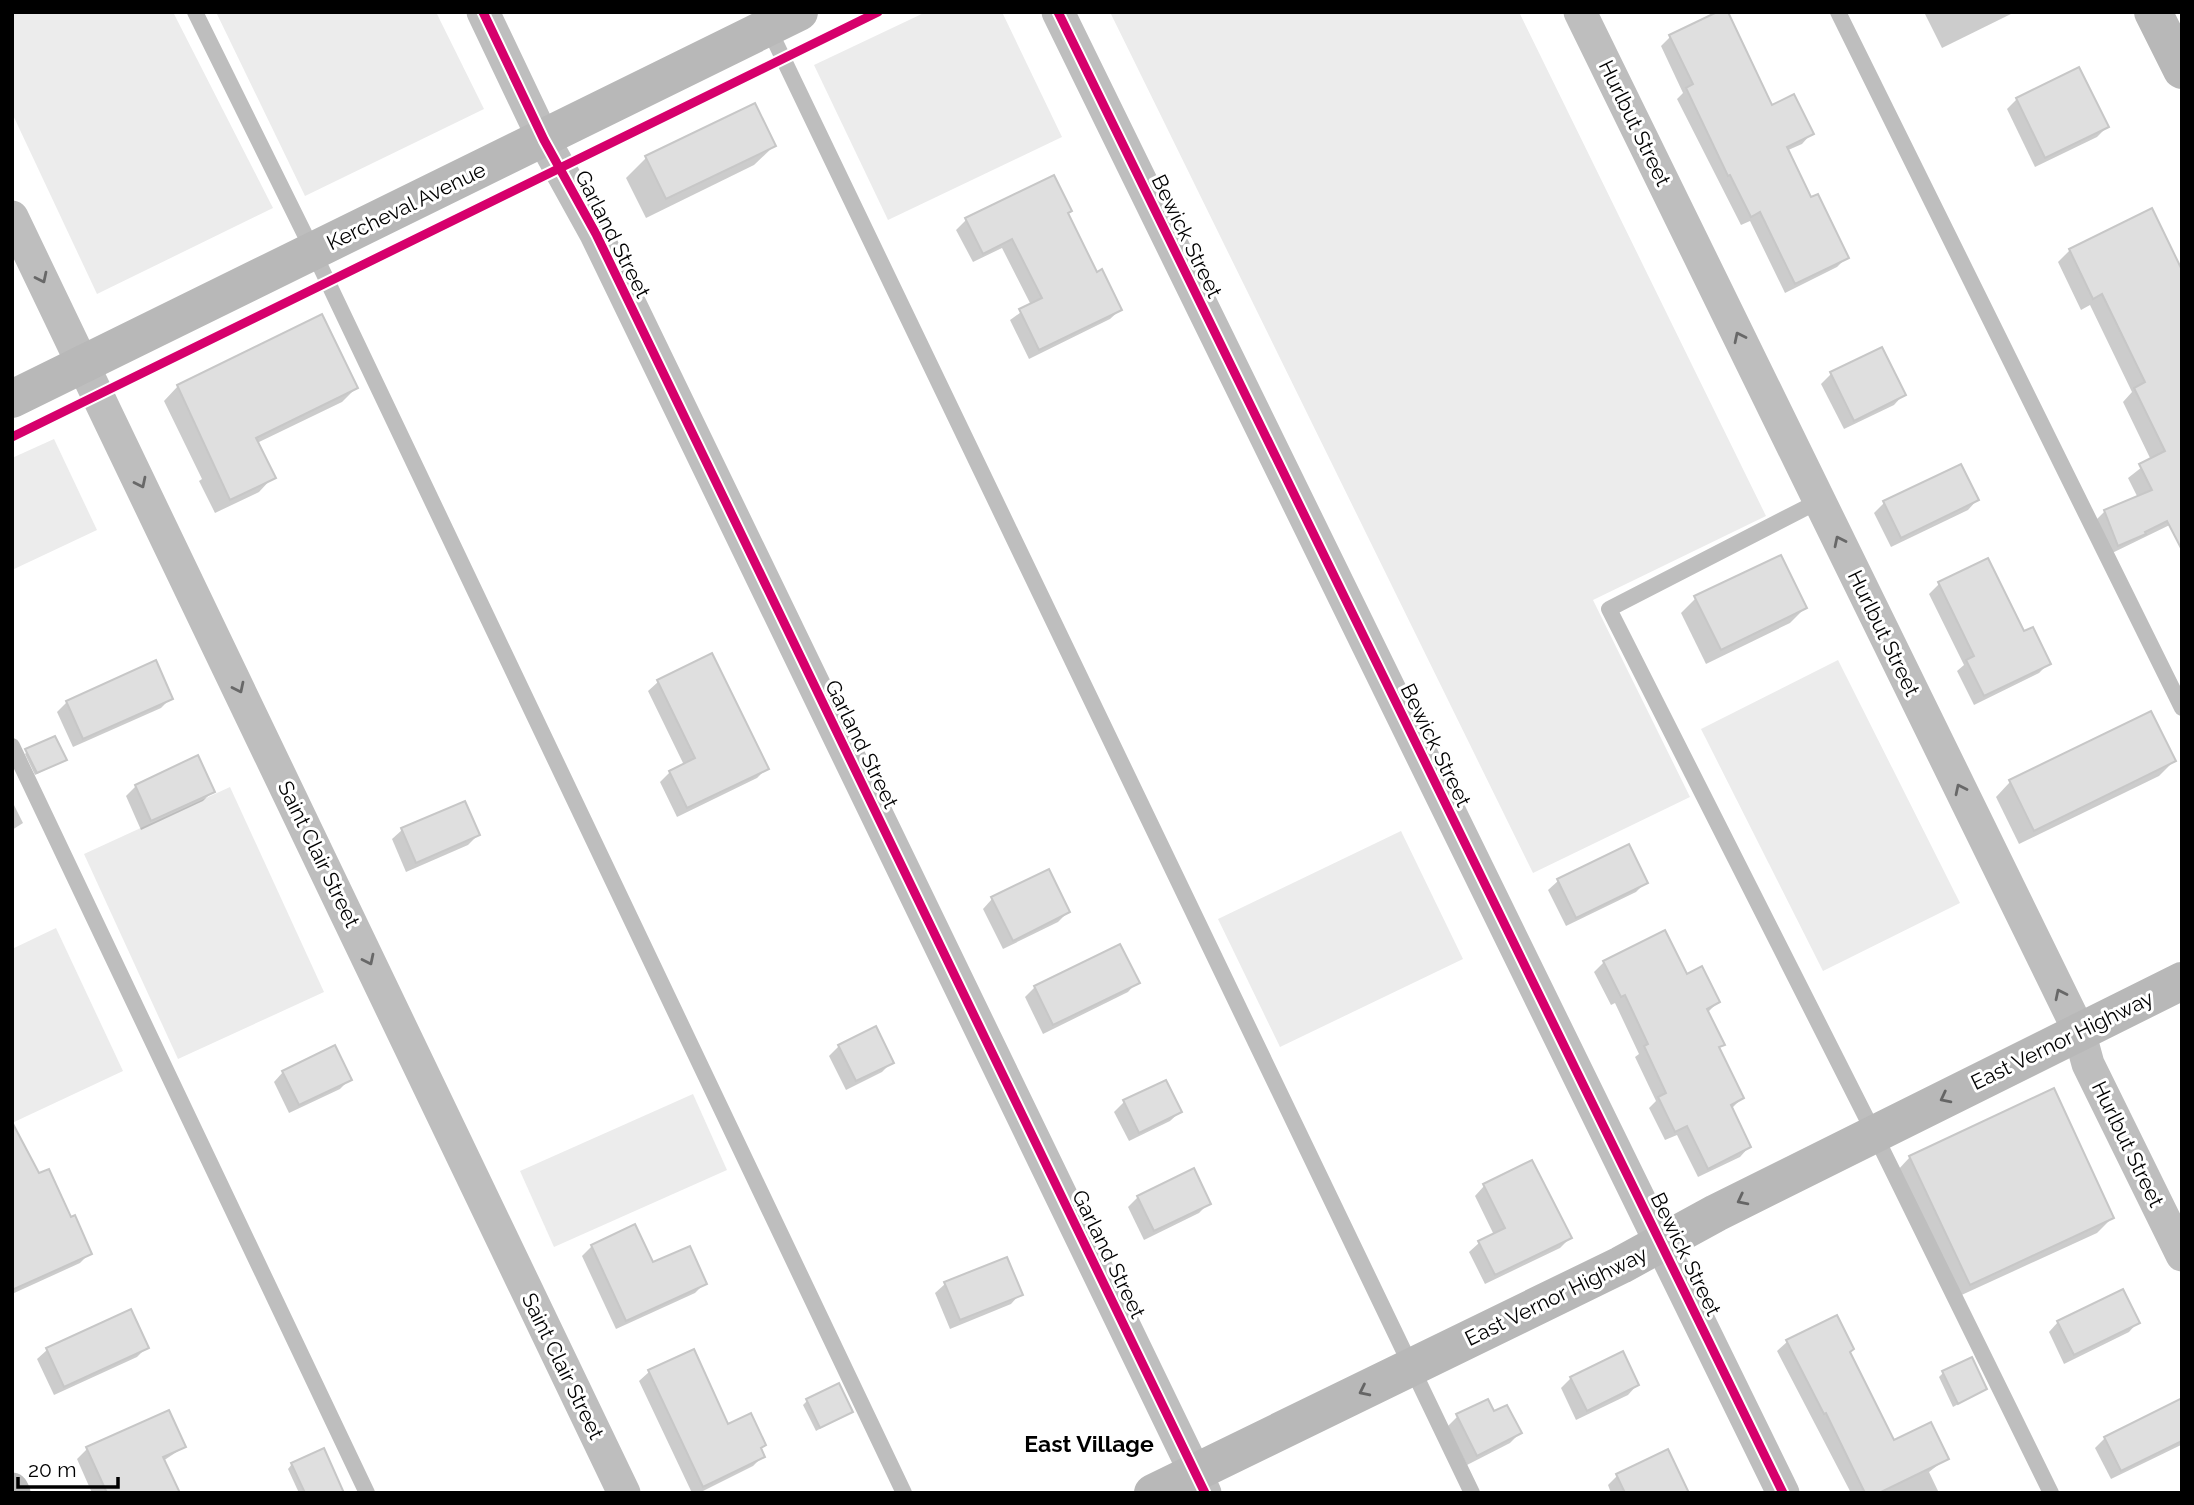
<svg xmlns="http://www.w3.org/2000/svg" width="2194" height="1505" viewBox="0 0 2194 1505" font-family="Raleway,sans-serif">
	<rect width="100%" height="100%" fill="#fff"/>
	<!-- green -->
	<g fill="#ececec">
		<polygon points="12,12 173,12 273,208 97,294 12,113"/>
		<polygon points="216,12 436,12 484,109 305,196"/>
		<polygon points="926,12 1002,12 1062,137 888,220 814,65"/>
		<polygon points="1110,12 1519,12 1766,516 1593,600 1690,797 1533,873"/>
		<polygon points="54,439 97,530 12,570 12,458"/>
		<polygon points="1838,660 1960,903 1823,971 1701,729"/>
		<polygon points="230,787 324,992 178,1059 84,854"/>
		<polygon points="1401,831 1463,959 1280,1047 1218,919"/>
		<polygon points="56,928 123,1071 12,1123 12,949"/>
		<polygon points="693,1094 727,1170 554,1247 520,1171"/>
	</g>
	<!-- shadow -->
	<g fill="#0003">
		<polygon points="1924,12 2015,12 1942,48"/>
		<polygon points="1670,37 1811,134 1802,144 1786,151 1810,200 1847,257 1837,267 1785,293 1750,221 1741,225 1677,99 1683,93 1661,46"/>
		<polygon points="2017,99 2107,127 2097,137 2035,167 2007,109"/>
		<polygon points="774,146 754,165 646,218 626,178 646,158"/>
		<polygon points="1066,214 1096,274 1120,310 1110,319 1029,359 1010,320 1031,305 1002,248 973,262 956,230 966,220"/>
		<polygon points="2070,250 2182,279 2182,519 2106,556 2093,523 2105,511 2138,498 2128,478 2151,460 2123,402 2132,392 2090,305 2081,310 2058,262"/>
		<polygon points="1831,374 1903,395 1894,405 1844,429 1821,384"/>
		<polygon points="178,386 356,388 342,402 257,443 273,477 259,492 215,513 199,481 202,479 164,401"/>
		<polygon points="1977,500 1968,510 1891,547 1874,513 1884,503"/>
		<polygon points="1987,560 2023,634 2049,663 2039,673 1974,705 1957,671 1964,665 1929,594 1939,584"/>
		<polygon points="1696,598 1805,608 1790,623 1706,664 1681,613"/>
		<polygon points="658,682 767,768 757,778 677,817 660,782 670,772 684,765 648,691"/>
		<polygon points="171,698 161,708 73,747 57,712 67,702"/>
		<polygon points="30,749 64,760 35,775 25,754"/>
		<polygon points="2174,761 2159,776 2019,844 1996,797 2010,782"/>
		<polygon points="136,786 213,791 203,801 141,830 126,796"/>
		<polygon points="12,801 23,823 12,830"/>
		<polygon points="402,830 478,835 468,845 406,872 392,839"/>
		<polygon points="1558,881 1646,882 1636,892 1566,926 1548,890"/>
		<polygon points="992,899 1068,912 1058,922 1003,949 983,909"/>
		<polygon points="1604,962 1686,976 1718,1002 1707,1013 1723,1044 1718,1049 1742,1098 1732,1108 1749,1147 1740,1157 1698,1177 1677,1135 1665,1140 1649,1108 1656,1101 1635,1057 1639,1054 1615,1003 1611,1005 1594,972"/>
		<polygon points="1137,982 1128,992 1043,1034 1025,997 1035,987"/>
		<polygon points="839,1046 892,1062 882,1072 846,1090 829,1056"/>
		<polygon points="283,1072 350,1079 340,1089 289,1113 274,1082"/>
		<polygon points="1124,1102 1180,1112 1170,1121 1129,1141 1114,1112"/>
		<polygon points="12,1132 90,1253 80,1263 12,1294"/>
		<polygon points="1910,1157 2112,1218 2097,1233 1955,1298 1896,1172"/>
		<polygon points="1193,1171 1209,1203 1199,1213 1144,1240 1128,1207 1138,1197"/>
		<polygon points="1484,1186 1570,1238 1560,1248 1485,1284 1469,1252 1479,1243 1494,1235 1475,1196"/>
		<polygon points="592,1246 652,1265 705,1283 695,1293 616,1329 582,1256"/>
		<polygon points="945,1284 1020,1294 1011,1304 950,1329 935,1293"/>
		<polygon points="130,1311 147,1347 137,1357 54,1395 37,1359 47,1350"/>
		<polygon points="1837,1317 1848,1353 1893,1442 1947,1458 1929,1472 1939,1493 1851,1493 1777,1351 1787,1342"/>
		<polygon points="2058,1322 2138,1322 2129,1332 2064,1364 2049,1332"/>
		<polygon points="693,1351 727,1427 759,1449 763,1456 753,1466 699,1493 692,1493 639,1381 649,1372"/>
		<polygon points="1943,1373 1985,1389 1953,1407 1939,1377"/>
		<polygon points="1571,1378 1637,1385 1628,1395 1576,1420 1561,1388"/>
		<polygon points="807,1401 851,1411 816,1431 803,1405"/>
		<polygon points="1493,1414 1520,1433 1510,1443 1467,1465 1448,1426 1458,1416"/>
		<polygon points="2182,1416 2181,1445 2111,1479 2095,1448 2105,1438"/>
		<polygon points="184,1447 163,1461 179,1493 92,1493 77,1459 87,1449"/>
		<polygon points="292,1464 342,1492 299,1493 288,1469"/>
		<polygon points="1617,1476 1677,1493 1611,1493 1608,1485"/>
	</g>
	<!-- building -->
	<g fill="#dfdfdf" stroke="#c7c7c7" stroke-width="2">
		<polygon points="1717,12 1728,12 1772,105 1794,94 1814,134 1787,147 1811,197 1818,194 1849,258 1795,284 1760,212 1751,217 1730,175 1728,176 1686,88 1693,84 1669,35"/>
		<polygon points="2079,67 2109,127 2045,158 2016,98"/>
		<polygon points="755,103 776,146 666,199 645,156"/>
		<polygon points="1054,175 1072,211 1068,213 1097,272 1102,269 1122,310 1039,350 1019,309 1042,298 1012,239 983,254 965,218"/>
		<polygon points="2152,208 2182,270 2182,550 2167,521 2145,532 2146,534 2118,546 2104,510 2152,490 2139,464 2165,451 2134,388 2145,382 2102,294 2093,299 2069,249"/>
		<polygon points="322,314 358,388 256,438 276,478 230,500 177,385"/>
		<polygon points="1882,347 1906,395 1854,421 1830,372"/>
		<polygon points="1961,464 1979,500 1901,538 1883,501"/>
		<polygon points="1781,555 1807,608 1721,650 1694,596"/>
		<polygon points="1988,558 2024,631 2033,627 2051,664 1984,696 1966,660 1974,656 1938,582"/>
		<polygon points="712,653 769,769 687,808 669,771 695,758 657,680"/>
		<polygon points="156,660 173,699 83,739 66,701"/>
		<polygon points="2151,711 2176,761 2034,831 2009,780"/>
		<polygon points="55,736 67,760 37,773 25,749"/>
		<polygon points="198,755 215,792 151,821 135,785"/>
		<polygon points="465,801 480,835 416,863 401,828"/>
		<polygon points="1629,844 1648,883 1576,918 1557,879"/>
		<polygon points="1049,869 1070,912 1013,941 991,897"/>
		<polygon points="1665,930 1687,974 1702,966 1720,1002 1707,1009 1725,1045 1719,1047 1744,1098 1731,1105 1751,1147 1708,1169 1687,1126 1675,1132 1658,1097 1666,1093 1644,1046 1648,1044 1625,995 1621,997 1603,961"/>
		<polygon points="1120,944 1140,983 1053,1025 1034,986"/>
		<polygon points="876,1026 894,1063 856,1081 838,1045"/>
		<polygon points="335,1045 352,1080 299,1105 282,1071"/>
		<polygon points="1166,1080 1182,1112 1139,1133 1123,1100"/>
		<polygon points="2054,1088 2114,1218 1970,1285 1909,1156"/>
		<polygon points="12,1122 39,1173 49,1169 71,1217 75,1215 92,1254 12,1290"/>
		<polygon points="1532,1160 1572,1238 1495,1275 1478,1241 1505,1228 1483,1184"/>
		<polygon points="1194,1168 1211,1204 1154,1231 1137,1196"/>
		<polygon points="635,1224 653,1262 690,1246 707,1284 626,1321 591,1245"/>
		<polygon points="1007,1257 1023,1295 960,1320 944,1282"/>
		<polygon points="2123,1289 2140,1323 2074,1355 2057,1321"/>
		<polygon points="131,1309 149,1348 64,1387 46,1348"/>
		<polygon points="1837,1315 1854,1349 1850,1352 1894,1440 1931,1422 1949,1459 1879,1493 1865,1493 1826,1413 1824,1414 1786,1340"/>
		<polygon points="694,1349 728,1424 751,1413 766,1445 761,1448 765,1457 703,1487 648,1370"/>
		<polygon points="1623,1351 1639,1385 1587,1411 1570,1377"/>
		<polygon points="1972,1357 1987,1389 1958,1404 1942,1371"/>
		<polygon points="839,1383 853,1412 820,1428 806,1399"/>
		<polygon points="2182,1398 2182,1441 2121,1471 2104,1437"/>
		<polygon points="1488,1399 1494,1411 1507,1405 1522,1433 1477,1456 1456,1414"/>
		<polygon points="169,1410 186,1447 163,1457 180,1493 107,1493 86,1447"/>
		<polygon points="324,1448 344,1493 305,1493 291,1463"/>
		<polygon points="1668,1449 1689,1493 1625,1493 1616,1474"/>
	</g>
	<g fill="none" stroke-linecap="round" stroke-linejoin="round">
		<!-- lane -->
		<g stroke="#bebebe" stroke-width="16">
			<polyline points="195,12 313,251 904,1493"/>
			<polyline points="1838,12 2182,708"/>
			<polyline points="767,25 1472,1493"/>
			<polyline points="1819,501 1609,609 1874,1133 2051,1493"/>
			<polyline points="12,746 367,1493"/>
		</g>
		<!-- street -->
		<g stroke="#bebebe" stroke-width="33">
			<polyline points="483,12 544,140 596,234 1205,1493"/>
			<polyline points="1058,12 1783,1493"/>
			<polyline points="1580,12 2079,1031 2088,1064 2182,1255"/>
			<polyline points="12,217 624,1493"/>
			<polyline points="12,1489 14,1493"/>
		</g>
		<!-- secondary -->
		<g stroke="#b8b8b8" stroke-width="38">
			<polyline points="2153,12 2182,70"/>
			<polyline points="12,399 799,12"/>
			<polyline points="1153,1493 1621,1265 1716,1213 2182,981"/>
		</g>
		<defs>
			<g id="cycleway">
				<polyline points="483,12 544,140 596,234 1205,1493"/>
				<polyline points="1058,12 1783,1493"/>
				<polyline points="12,437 878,12"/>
			</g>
		</defs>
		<!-- cycleway casing -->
		<use href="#cycleway" stroke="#fff" stroke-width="13"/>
		<!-- cycleway -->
		<use href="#cycleway" stroke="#d6006c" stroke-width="9"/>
	</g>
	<!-- one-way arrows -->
	<defs><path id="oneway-chevron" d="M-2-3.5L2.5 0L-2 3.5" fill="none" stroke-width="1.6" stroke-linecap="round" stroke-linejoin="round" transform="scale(1.75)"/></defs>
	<g stroke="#686868">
		<use href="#oneway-chevron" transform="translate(42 278) rotate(64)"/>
		<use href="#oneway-chevron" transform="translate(1739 337) rotate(-116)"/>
		<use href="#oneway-chevron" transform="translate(141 483) rotate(64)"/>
		<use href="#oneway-chevron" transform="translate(1839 541) rotate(-116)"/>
		<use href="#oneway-chevron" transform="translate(239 688) rotate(64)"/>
		<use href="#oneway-chevron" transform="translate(1960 789) rotate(-116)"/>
		<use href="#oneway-chevron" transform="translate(369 960) rotate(64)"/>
		<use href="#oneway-chevron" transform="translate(2060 994) rotate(-116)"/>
	</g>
	<g stroke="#656565">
		<use href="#oneway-chevron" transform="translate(1945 1098) rotate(153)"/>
		<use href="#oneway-chevron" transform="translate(1742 1200) rotate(153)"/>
		<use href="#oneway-chevron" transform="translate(1364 1391) rotate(154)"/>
	</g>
	<g text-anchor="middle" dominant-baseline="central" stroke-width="6" stroke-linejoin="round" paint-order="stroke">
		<!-- street labels -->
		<g font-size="21" fill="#000" stroke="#fff">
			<text transform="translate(1635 123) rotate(64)">Hurlbut Street</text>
			<text transform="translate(406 206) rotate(-26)">Kercheval Avenue</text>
			<text transform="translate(613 234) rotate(63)">Garland Street</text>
			<text transform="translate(1187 236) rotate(64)">Bewick Street</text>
			<text transform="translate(1884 633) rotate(64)">Hurlbut Street</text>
			<text transform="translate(862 744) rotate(64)">Garland Street</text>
			<text transform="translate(1436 745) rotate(64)">Bewick Street</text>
			<text transform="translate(319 854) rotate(64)">Saint Clair Street</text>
			<text transform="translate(2062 1040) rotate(-26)">East Vernor Highway</text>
			<text transform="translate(2128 1144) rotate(64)">Hurlbut Street</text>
			<text transform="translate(1109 1254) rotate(64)">Garland Street</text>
			<text transform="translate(1686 1254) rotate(64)">Bewick Street</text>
			<text transform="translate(1556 1296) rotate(-26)">East Vernor Highway</text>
			<text transform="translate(563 1366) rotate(64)">Saint Clair Street</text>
		</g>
		<!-- neighbourhood labels -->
		<g font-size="23" font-weight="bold" fill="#000" stroke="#fff">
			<text x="1089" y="1443">East Village</text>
		</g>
	</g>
	<!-- border -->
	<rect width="2194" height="1505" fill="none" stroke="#000000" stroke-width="28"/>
	<!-- scale -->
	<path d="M18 1477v10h100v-10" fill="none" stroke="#000000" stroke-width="3.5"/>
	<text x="28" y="1477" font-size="21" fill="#000000" stroke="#ffffff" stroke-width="5" paint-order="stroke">20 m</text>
</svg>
